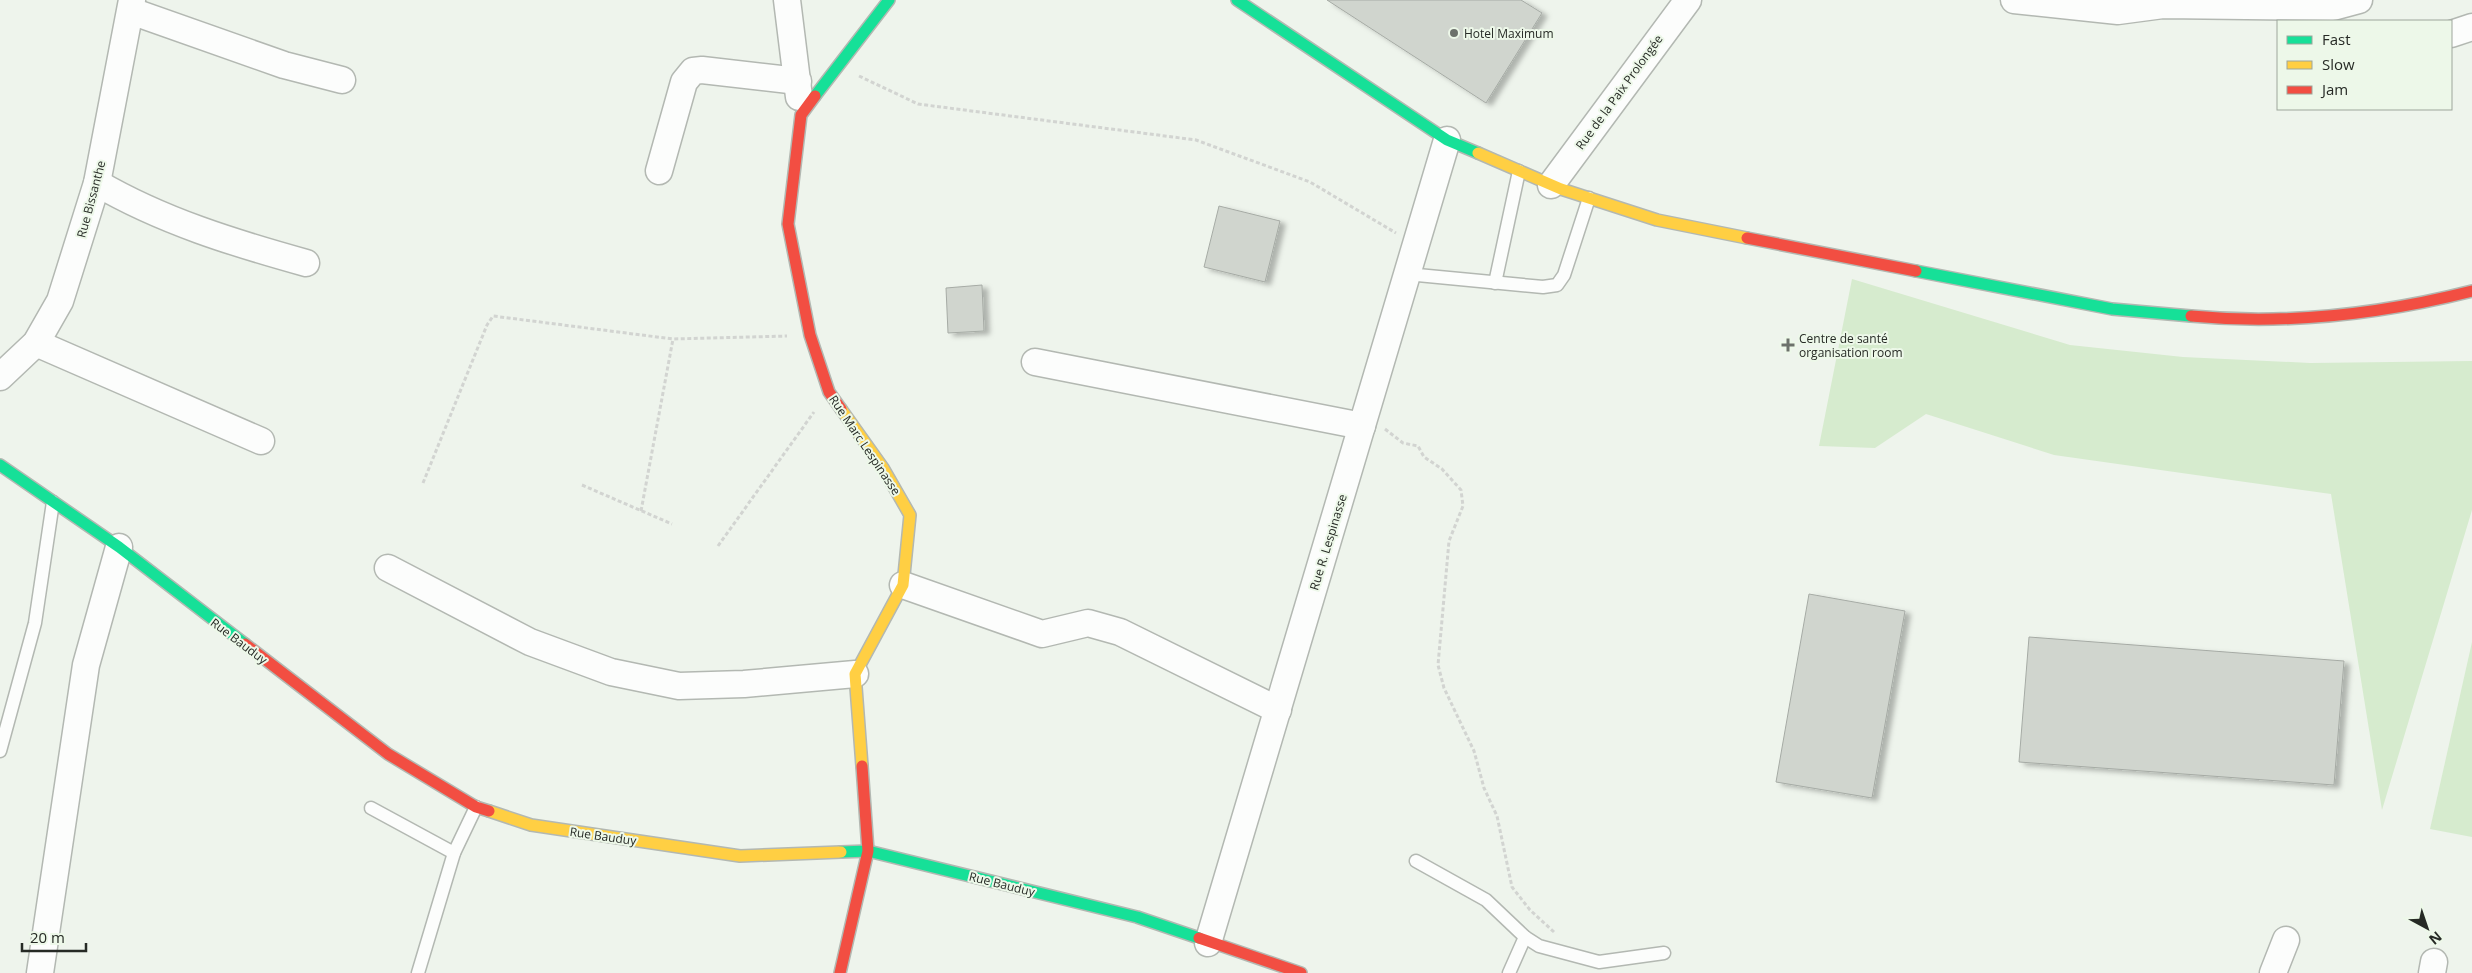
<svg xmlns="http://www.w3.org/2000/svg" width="2472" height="973" viewBox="0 0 2472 973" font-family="'Open Sans',sans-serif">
	<defs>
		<filter id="shadow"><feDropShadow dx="5.5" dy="3" stdDeviation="2.5" flood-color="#0004"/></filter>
	</defs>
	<rect width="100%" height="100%" fill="#eef4ec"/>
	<!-- green -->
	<g fill="#d6ebce">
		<polygon points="1852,279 2070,345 2183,357 2310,363 2472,361 2472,510 2382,810 2331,494 2054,455 1926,414 1875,448 1819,446"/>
		<polygon points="2472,642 2472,837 2430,829"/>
	</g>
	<!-- building -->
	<g fill="#d0d5ce" stroke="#a6aba5" filter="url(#shadow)">
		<polygon points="1327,0 1521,0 1542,13 1486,103"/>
		<polygon points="1219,206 1280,221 1265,282 1204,267"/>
		<polygon points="982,285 984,331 948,333 946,288"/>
		<polygon points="1809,594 1905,611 1872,798 1776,782"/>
		<polygon points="2029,637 2344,661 2334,785 2019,762"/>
	</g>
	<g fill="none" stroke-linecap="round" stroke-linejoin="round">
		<defs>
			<g id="lane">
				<polyline points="1407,274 1543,287 1557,285 1564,275 1589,198"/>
				<polyline points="1495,283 1519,171"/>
				<polyline points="0,751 35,623 53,502"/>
				<polyline points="371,808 454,853"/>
				<polyline points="1416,861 1486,900 1525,937 1539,946 1599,962 1664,953"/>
				<polyline points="418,973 454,853 476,807"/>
				<polyline points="1509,973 1525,937"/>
			</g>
			<g id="street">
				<polyline points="787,0 799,97"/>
				<polyline points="2014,0 2118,11 2163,5 2333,7 2359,0"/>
				<polyline points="131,11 284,65 342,80"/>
				<polyline points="2451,34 2472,27"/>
				<polyline points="659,171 684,82 693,71 702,70 798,81"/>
				<path d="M 97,183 C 162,221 234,243 306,263"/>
				<polyline points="1551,185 1688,0"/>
				<polyline points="36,343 261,441"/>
				<polyline points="1035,362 1362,426"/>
				<polyline points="0,377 36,343 60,301 97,183 132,0"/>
				<polyline points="388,568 530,642 611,672 679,686 744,684 855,674"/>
				<polyline points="903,585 1042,634 1088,623 1120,632 1278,710"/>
				<polyline points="1208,943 1447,140"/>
				<polyline points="40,973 86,665 119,547"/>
				<polyline points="2273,973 2286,940"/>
				<polyline points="2432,973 2434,962"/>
			</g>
			<g id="fast">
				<polyline points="1237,0 1447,140 1478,153"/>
				<polyline points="815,96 889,0"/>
				<polyline points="1916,271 2112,309 2191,316"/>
				<polyline points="0,465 119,547 245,644"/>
				<polyline points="841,852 868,851 1137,917 1199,938"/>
			</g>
			<g id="slow">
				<polyline points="1478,153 1561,189 1657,220 1747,238"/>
				<polyline points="841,409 883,468 910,515 903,585 855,674 862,766"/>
				<polyline points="489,811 531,825 740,856 841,852"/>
			</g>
			<g id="jam">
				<polyline points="815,96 801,115 788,224 810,335 829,392 841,409"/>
				<polyline points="1747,238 1916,271"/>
				<path d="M 2191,316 C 2285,325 2381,314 2472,291"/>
				<polyline points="245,644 388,754 476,807 489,811"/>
				<polyline points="1199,938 1301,973"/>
				<polyline points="840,973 868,851 862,766"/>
			</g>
		</defs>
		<!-- lane casing -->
		<use href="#lane" stroke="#b3b8b2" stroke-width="15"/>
		<!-- street casing -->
		<use href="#street" stroke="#b3b8b2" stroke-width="29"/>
		<!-- fast casing -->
		<use href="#fast" stroke="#b3b8b2" stroke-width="14"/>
		<!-- slow casing -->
		<use href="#slow" stroke="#b3b8b2" stroke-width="14"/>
		<!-- jam casing -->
		<use href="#jam" stroke="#b3b8b2" stroke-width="14"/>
		<!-- path -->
		<g stroke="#d2d4d1" stroke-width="3" stroke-dasharray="4 2.5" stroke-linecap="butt">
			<polyline points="859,76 918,104 1196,140 1310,182 1396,233"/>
			<polyline points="1385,429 1403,443 1418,446 1424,457 1442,469 1461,490 1463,506 1449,541 1438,665 1444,688 1474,751 1484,788 1497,816 1512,887 1530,910 1554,932"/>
			<polyline points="423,483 487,325 493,316 673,339 787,336"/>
			<polyline points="582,485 672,524"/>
			<polyline points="641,511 673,339"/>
			<polyline points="718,546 814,412"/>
		</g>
		<!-- lane -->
		<use href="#lane" stroke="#fcfdfc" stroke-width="12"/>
		<!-- street -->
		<use href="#street" stroke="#fcfdfc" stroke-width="26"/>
		<!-- fast -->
		<use href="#fast" stroke="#16e098" stroke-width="11"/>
		<!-- slow -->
		<use href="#slow" stroke="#ffcf43" stroke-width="11"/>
		<!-- jam -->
		<use href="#jam" stroke="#f24e42" stroke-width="11"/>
	</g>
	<!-- markers -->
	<g fill="#6c716b" stroke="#edf8e9" stroke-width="2">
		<circle cx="1454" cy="33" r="5"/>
		<path d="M1785.5 337.5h5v5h5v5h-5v5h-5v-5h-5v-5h5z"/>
	</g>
	<g text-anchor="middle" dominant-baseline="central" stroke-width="4" stroke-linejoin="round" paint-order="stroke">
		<!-- poi labels -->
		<g font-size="12" fill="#262a25" stroke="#edf8e9" text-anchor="start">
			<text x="1464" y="33">Hotel Maximum</text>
			<text x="1799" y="338">Centre de santé<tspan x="1799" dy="14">organisation room</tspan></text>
		</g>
		<!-- street labels -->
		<g font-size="12" fill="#262a25" stroke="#edf8e9">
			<text transform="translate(1619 92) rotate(-54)">Rue de la Paix Prolongée</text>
			<text transform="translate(91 199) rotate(-75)">Rue Bissanthe</text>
			<text transform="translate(865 445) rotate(56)">Rue Marc Lespinasse</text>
			<text transform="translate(1328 542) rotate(-73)">Rue R. Lespinasse</text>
			<text transform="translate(239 641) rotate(37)">Rue Bauduy</text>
			<text transform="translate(603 836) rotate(8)">Rue Bauduy</text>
			<text transform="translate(1002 884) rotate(14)">Rue Bauduy</text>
		</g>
	</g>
	<!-- legend -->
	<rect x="2277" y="20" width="175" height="90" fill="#edf8e9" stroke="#9da69b"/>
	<rect x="2287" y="36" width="25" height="8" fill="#16e098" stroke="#9da69b"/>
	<text x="2322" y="45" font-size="15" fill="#262a25">Fast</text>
	<rect x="2287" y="61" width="25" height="8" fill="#ffcf43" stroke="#9da69b"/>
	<text x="2322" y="70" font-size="15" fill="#262a25">Slow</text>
	<rect x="2287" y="86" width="25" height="8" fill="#f24e42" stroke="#9da69b"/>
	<text x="2322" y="95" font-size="15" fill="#262a25">Jam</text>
	<!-- north arrow -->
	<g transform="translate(2427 928) rotate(140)" stroke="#edf8e9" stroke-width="4" paint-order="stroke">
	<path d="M0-4L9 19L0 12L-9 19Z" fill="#262a25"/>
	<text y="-8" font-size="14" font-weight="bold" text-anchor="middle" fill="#262a25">N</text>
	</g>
	<!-- scale -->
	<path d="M22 943v8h64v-8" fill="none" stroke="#262a25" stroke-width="2.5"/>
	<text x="30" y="943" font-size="15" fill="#262a25" stroke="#edf8e9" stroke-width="4" paint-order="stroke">20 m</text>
</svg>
